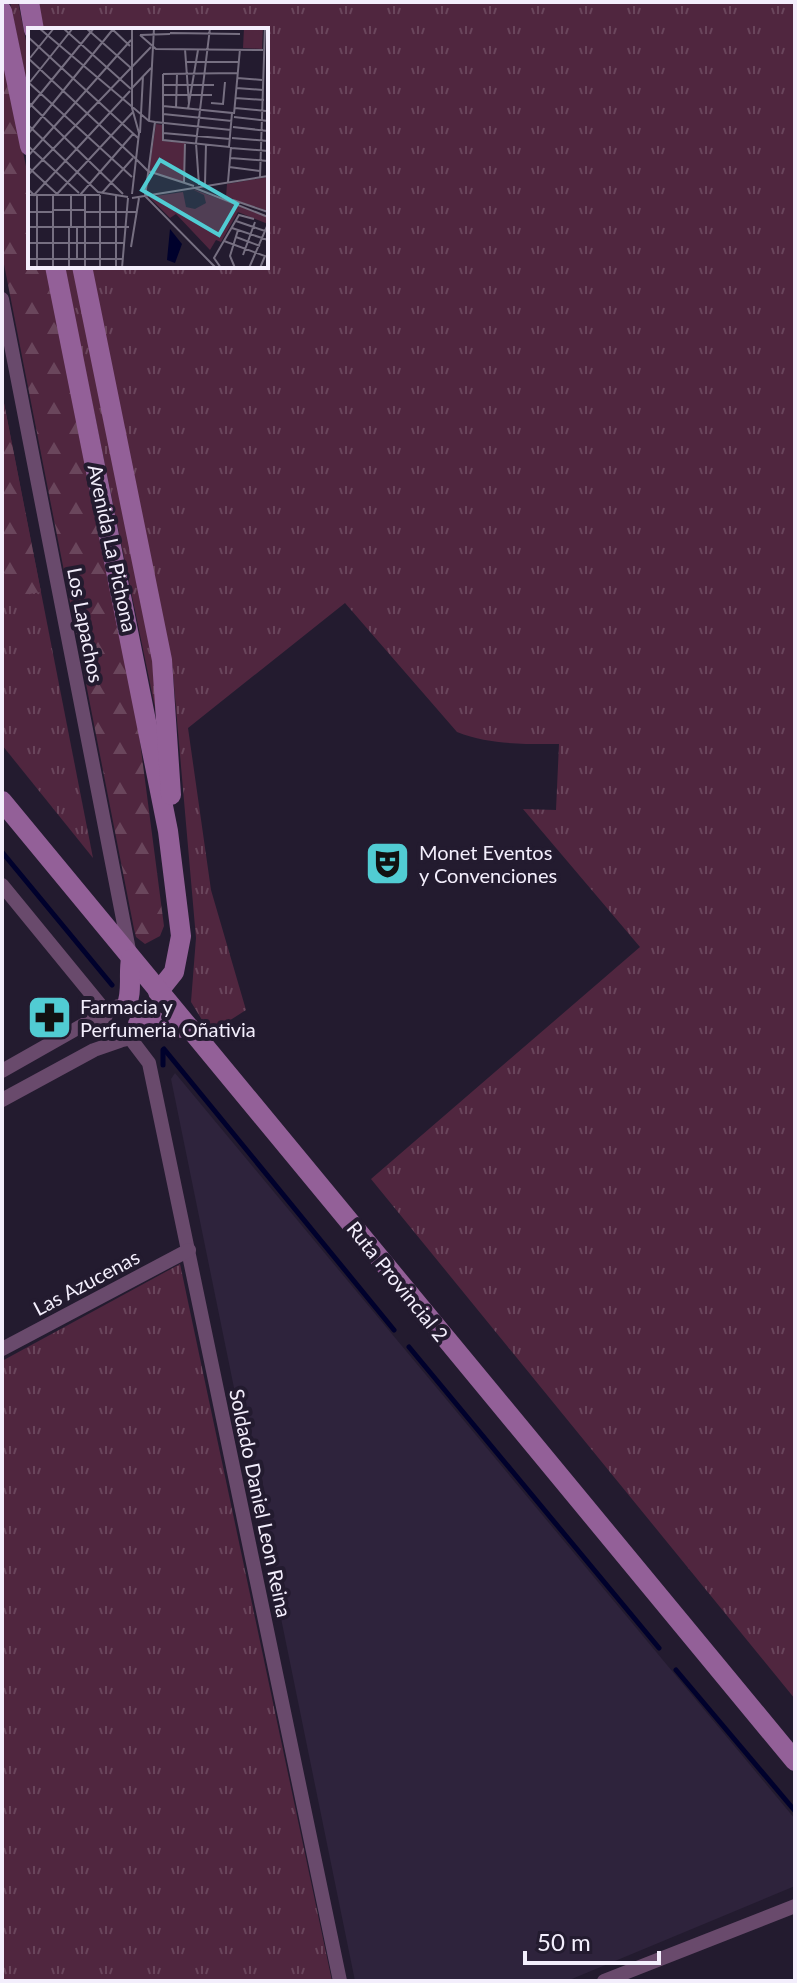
<svg xmlns="http://www.w3.org/2000/svg" width="797" height="1983" viewBox="0 0 797 1983" font-family="Lato,sans-serif">
	<defs>
		<pattern id="grass-tufts" width="24" height="20" patternUnits="userSpaceOnUse" patternTransform="scale(2)"><rect width="24" height="20" fill="#50263f"/><path d="M3 7l-1-3M5 7V3M7 7l1-3M15 17l-1-3M17 17v-4M19 17l1-3" fill="none" stroke="#6a465c"/></pattern>
		<pattern id="forest-firs" width="22" height="20" patternUnits="userSpaceOnUse" patternTransform="scale(2)"><rect width="22" height="20" fill="#50263f"/><path d="M5 1l3.5 6h-7zM16 11l3.5 6h-7z" fill="#6a465c"/></pattern>
	</defs>
	<rect width="100%" height="100%" fill="#231b2f"/>
	<!-- built -->
	<polygon fill="#2e233c" points="175,1073 795,1819 795,1886 567,1981 355,1981 171,1079"/>
	<!-- grass -->
	<g fill="url(#grass-tufts)">
		<polygon points="10,2 18,2 30,60 30,100"/>
		<path d="M 38,2 L 795,2 L 795,1699 L 371,1179 L 640,947 L 523,809 L 556,810 L 559,744 C 523,744 491,745 457,732 L 345,603 L 188,728 L 211,890 L 246,1010 L 210,1033 L 191,1002 L 196,938 L 172,663 L 91,266 L 266,266 L 266,30 L 44,30 Z"/>
		<polygon points="64,266 73,266 154,655 158,722"/>
		<polygon points="2,393 93,858 2,745"/>
		<polygon points="180,1264 332,1981 2,1981 2,1361"/>
	</g>
	<!-- forest -->
	<g fill="url(#forest-firs)">
		<polygon points="2,49 30,186 30,266 46,266 133,688 164,926 160,936 145,944 136,937 134,929 2,254"/>
		<polygon points="2,393 41,592 18,596 2,569"/>
	</g>
	<g fill="none" stroke-linecap="round" stroke-linejoin="round">
		<!-- stream -->
		<g stroke="#00012c" stroke-width="5">
			<polyline points="2,852 112,985"/>
			<polyline points="164,1049 394,1330"/>
			<polyline points="163,1065 163,1050"/>
			<polyline points="409,1347 659,1648"/>
			<polyline points="676,1670 795,1811"/>
		</g>
		<!-- minor -->
		<g stroke="#694a6c" stroke-width="14">
			<polyline points="2,299 130,955"/>
			<polyline points="2,885 106,1012 2,1071"/>
			<circle cx="121" cy="1023" r="17"/>
			<polyline points="130,1038 149,1063 340,1981"/>
			<polyline points="2,1100 94,1050 120,1041"/>
			<polyline points="2,1349 189,1250"/>
			<polyline points="604,1981 795,1906"/>
		</g>
		<!-- secondary -->
		<g stroke="#936098" stroke-width="20">
			<polyline points="29,2 34,30"/>
			<polyline points="2,11 30,146"/>
			<polyline points="55,266 168,831 181,936 174,972 158,992"/>
			<polyline points="82,266 162,660 171,795"/>
			<polyline points="2,801 795,1761"/>
			<path d="M 126,1007 C 133,992 128,976 131,959"/>
			<polyline points="138,1024 155,1021 165,1027 190,1028"/>
		</g>
	</g>
	<!-- icons -->
	<defs>
		<symbol id="theatre-square" viewBox="-11 -11 22 22"><rect x="-9" y="-9" width="18" height="18" rx="4" fill="#51ccd3" stroke="#231b2f"/><path d="M-5-5.5Q0-4 5-5.5V0Q5 5 0 6Q-5 5-5 0ZM-3.3-2.5H-1v1.5H-3.3ZM1-2.5H3.3v1.5H1ZM-2.8 1Q0 5.5 2.8 1Z" fill="#111"/></symbol>
		<symbol id="pharmacy-square" viewBox="-11 -11 22 22"><rect x="-9" y="-9" width="18" height="18" rx="4" fill="#51ccd3" stroke="#231b2f"/><path d="M-2-6h4v4h4v4h-4v4h-4v-4h-4v-4h4Z" fill="#111"/></symbol>
	</defs>
	<g fill-rule="evenodd">
		<use href="#theatre-square" x="362" y="838" width="51" height="51"/>
		<use href="#pharmacy-square" x="24" y="992" width="51" height="51"/>
	</g>
	<g text-anchor="middle" dominant-baseline="central" stroke-width="8" stroke-linejoin="round" paint-order="stroke">
		<!-- street labels -->
		<g font-size="20" fill="#f3eefc" stroke="#231b2f">
			<text transform="translate(113 548) rotate(78)">Avenida La Pichona</text>
			<text transform="translate(86 625) rotate(79)">Los Lapachos</text>
			<text transform="translate(398 1281) rotate(51)">Ruta Provincial 2</text>
			<text transform="translate(86 1282) rotate(-28)">Las Azucenas</text>
			<text transform="translate(261 1503) rotate(78)">Soldado Daniel Leon Reina</text>
		</g>
		<!-- poi labels -->
		<g font-size="20" fill="#f3eefc" stroke="#231b2f" text-anchor="start">
			<text x="419" y="852">Monet Eventos<tspan x="419" dy="23">y Convenciones</tspan></text>
			<text x="80" y="1006">Farmacia y<tspan x="80" dy="23">Perfumeria Oñativia</tspan></text>
		</g>
	</g>
	<!-- overview -->
	<g transform="translate(28 28)">
		<rect width="240" height="240" fill="#231b2f"/>
		<path d="M 216,0 L 235,0 L 234,21 L 215,20 ZM 128,96 L 135,97 L 135,113 L 157,115 L 156,155 L 121,143 ZM 164,161 L 240,188 L 240,196 L 210,184 L 193,214 L 188,212 L 182,222 L 148,186 L 142,190 L 121,169 L 155,164 L 158,179 L 167,181 L 178,175 L 176,167 Z" fill="#50263f"/>
		<path d="M 240,149 L 240,183 L 198,169 L 199,156 Z" fill="#50263f"/>
		<path d="M 142,201 L 154,216 L 147,235 L 139,232 Z" fill="#00012c"/>
		<path fill="none" stroke="#766f81" stroke-width="2" d="M 11,0 L 121,93M 35,0 L 103,61M 58,0 L 103,40M 83,0 L 102,18M 104,0 L 104,80 L 111,105 L 104,166M 126,0 L 121,93 L 127,94M 142,5 L 212,6M 112,7 L 128,21 L 235,22M 112,7 L 142,6M 0,9 L 110,110M 157,21 L 161,76M 0,30 L 108,131M 2,30 L 26,0M 157,34 L 211,34M 135,46 L 210,45M 209,50 L 234,52M 0,54 L 104,149M 2,54 L 45,0M 136,57 L 186,57M 104,60 L 123,40M 208,60 L 235,62M 135,67 L 184,67M 207,70 L 236,72M 0,74 L 95,166M 183,75 L 195,76 L 197,54M 135,78 L 204,85 L 201,119 L 135,112 L 135,46M 148,80 L 149,46M 207,80 L 238,83M 0,81 L 66,0M 160,81 L 170,22M 135,86 L 204,93M 206,86 L 212,21M 206,89 L 240,93M 127,94 L 117,168 L 188,240M 127,94 L 203,102M 0,97 L 70,164 L 100,169M 205,99 L 240,103M 112,105 L 115,48M 135,105 L 202,111M 0,106 L 86,0M 204,110 L 240,113M 0,118 L 51,165M 203,120 L 240,123M 0,128 L 103,12M 203,130 L 240,133M 108,131 L 120,143 L 166,158M 0,139 L 29,166M 201,139 L 232,143M 0,147 L 123,19M 232,149 L 237,0M 200,154 L 203,119M 156,155 L 157,114M 177,156 L 178,116M 171,157 L 168,115 L 182,0M 167,160 L 240,189M 0,161 L 6,167 L 102,63M 74,165 L 105,130M 0,167 L 72,167M 28,167 L 105,84M 52,167 L 105,106M 88,167 L 88,240M 104,170 L 240,148M 205,172 L 240,184M 25,182 L 57,182M 0,184 L 25,184M 57,184 L 109,184M 208,193 L 237,203M 0,199 L 101,199M 43,199 L 43,167M 204,200 L 240,212M 208,209 L 232,218M 196,213 L 237,228 L 232,240M 0,215 L 96,215M 103,219 L 111,170M 215,227 L 227,194M 0,231 L 95,231M 49,231 L 49,199M 9,240 L 9,167M 25,240 L 25,167M 41,240 L 41,199M 57,240 L 57,167M 72,240 L 72,167M 94,240 L 100,170M 193,240 L 186,230 L 211,187 L 226,191M 207,240 L 202,228 L 210,202M 221,240 L 240,196"/>
		<path fill="#51ccd3" fill-opacity="0.15" stroke="#51ccd3" stroke-width="4" d="M 132,132 L 209,176 L 191,207 L 114,162 Z"/>
		<rect width="240" height="240" fill="none" stroke="#f3eefc" stroke-width="4"/>
	</g>
	<!-- border -->
	<rect width="797" height="1983" fill="none" stroke="#f3eefc" stroke-width="8"/>
	<!-- scale -->
	<path d="M525 1951v12h134v-12" fill="none" stroke="#f3eefc" stroke-width="4"/>
	<text x="537" y="1951" font-size="24" fill="#f3eefc" stroke="#231b2f" stroke-width="6" paint-order="stroke">50 m</text>
</svg>
